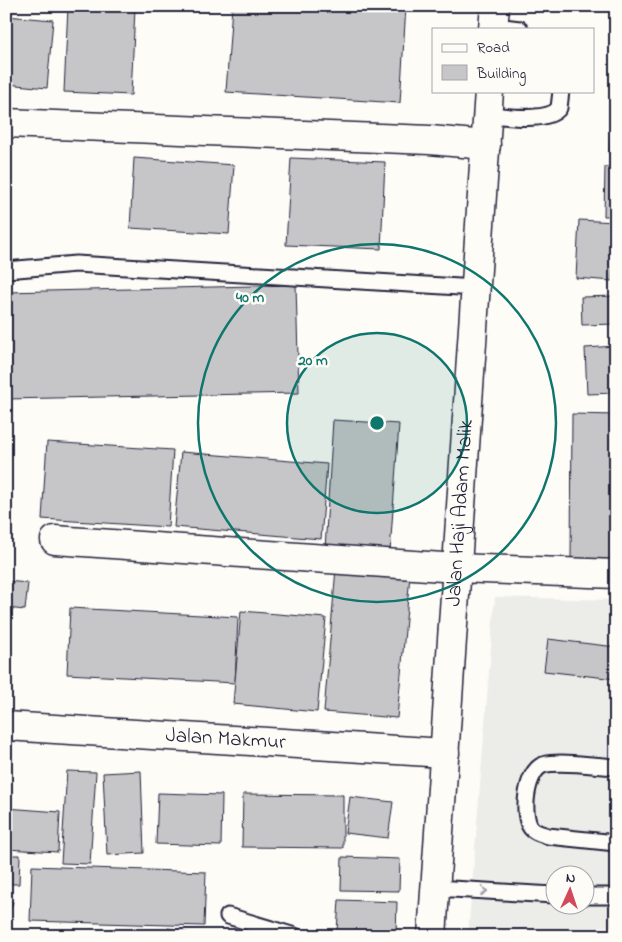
<svg xmlns="http://www.w3.org/2000/svg" width="622" height="942" viewBox="0 0 622 942" font-family="'Indie Flower',sans-serif">
	<rect width="100%" height="100%" fill="#fdfcf7"/>
	<filter id="ink" filterUnits="userSpaceOnUse"><feTurbulence type="fractalNoise" baseFrequency=".02" numOctaves="2"/><feDisplacementMap in="SourceGraphic" scale="10" xChannelSelector="R" yChannelSelector="G"/><feConvolveMatrix kernelMatrix="1 2 1 2 8 2 1 2 1" color-interpolation-filters="sRGB"/></filter>
	<g filter="url(#ink)">
		<!-- built -->
		<path fill="#ecece9" fill-rule="evenodd" d="M 495,597 L 616,600 L 616,936 L 468,936 ZM 554,874 L 584,874 L 584,904 L 554,904 Z"/>
		<!-- building -->
		<g fill="#c6c6c8" stroke="#22223b">
			<polygon points="68,6 135,8 131,95 64,92"/>
			<polygon points="232,6 406,6 400,103 226,92"/>
			<polygon points="6,16 53,20 47,88 6,84"/>
			<polygon points="616,54 616,155 609,154"/>
			<polygon points="134,158 234,165 229,234 130,228"/>
			<polygon points="291,158 385,162 381,249 286,245"/>
			<polygon points="605,167 616,167 616,216 604,216"/>
			<polygon points="579,220 615,222 612,281 576,278"/>
			<polygon points="296,285 299,393 6,399 6,292"/>
			<polygon points="616,296 616,324 582,325 581,297"/>
			<polygon points="616,346 616,393 587,394 585,348"/>
			<polygon points="572,414 616,415 616,560 571,559"/>
			<polygon points="333,420 399,424 390,552 325,549"/>
			<polygon points="47,442 173,450 168,527 42,519"/>
			<polygon points="181,452 327,464 321,539 174,527"/>
			<polygon points="336,568 410,575 397,718 324,712"/>
			<polygon points="6,581 28,583 25,610 6,608"/>
			<polygon points="70,608 238,617 235,683 67,674"/>
			<polygon points="241,611 326,618 317,712 233,704"/>
			<polygon points="548,639 616,647 616,679 544,671"/>
			<polygon points="67,771 96,772 90,864 61,863"/>
			<polygon points="141,771 144,853 107,855 103,773"/>
			<polygon points="158,793 222,795 221,846 156,844"/>
			<polygon points="243,794 343,795 343,848 242,847"/>
			<polygon points="350,797 393,802 388,838 345,833"/>
			<polygon points="6,808 60,812 58,852 6,849"/>
			<polygon points="6,855 20,855 19,884 6,884"/>
			<polygon points="342,857 400,859 399,891 341,890"/>
			<polygon points="32,866 206,872 204,926 30,921"/>
			<polygon points="6,900 13,902 6,923"/>
			<polygon points="339,900 397,902 396,933 337,931"/>
			<polygon points="168,928 200,936 166,936"/>
		</g>
		<g fill="none" stroke-linecap="round" stroke-linejoin="round">
			<defs>
				<g id="lane">
					<polyline points="494,26 520,29"/>
					<path d="M 488,115 C 505,116 548,123 559,108 L 561,91"/>
					<polyline points="6,270 76,264 476,288"/>
					<path d="M 616,767 C 597,766 559,760 543,765 C 526,771 521,815 531,828 C 535,833 542,834 548,836 L 616,843"/>
					<polyline points="435,888 554,895"/>
					<polyline points="584,896 616,896"/>
					<polyline points="228,916 295,936"/>
				</g>
				<g id="street">
					<polyline points="6,123 430,140 486,145"/>
					<polyline points="55,540 457,568 616,574"/>
				</g>
				<g id="secondary">
					<path id="s1" d="M 6,726 L 445,753"/>
				</g>
				<g id="primary">
					<polyline points="493,29 495,6"/>
					<path id="s2" d="M 432,936 L 489,91"/>
				</g>
			</defs>
			<!-- lane casing -->
			<use href="#lane" stroke="#22223b" stroke-width="19"/>
			<!-- street casing -->
			<use href="#street" stroke="#22223b" stroke-width="31"/>
			<!-- secondary casing -->
			<use href="#secondary" stroke="#22223b" stroke-width="31"/>
			<!-- primary casing -->
			<use href="#primary" stroke="#22223b" stroke-width="31"/>
			<!-- lane -->
			<use href="#lane" stroke="#fdfcf7" stroke-width="15"/>
			<!-- street -->
			<use href="#street" stroke="#fdfcf7" stroke-width="28"/>
			<!-- secondary -->
			<use href="#secondary" stroke="#fdfcf7" stroke-width="28"/>
			<!-- primary -->
			<use href="#primary" stroke="#fdfcf7" stroke-width="28"/>
		</g>
		<!-- one-way arrows -->
		<defs><path id="oneway-chevron" d="M-2-3.5L2.5 0L-2 3.5" fill="none" stroke-width="1.6" stroke-linecap="round" stroke-linejoin="round" transform="scale(1.25)"/></defs>
		<use stroke="#9a9aa2" href="#oneway-chevron" transform="translate(484 891) rotate(4)"/>
	</g>
	<!-- distance rings -->
	<circle cx="377" cy="423" r="90" fill="#0f766e" fill-opacity=".12"/>
	<g fill="none" stroke="#0f766e" stroke-width="2.5">
		<circle cx="377" cy="423" r="90"/>
		<circle cx="377" cy="423" r="179"/>
	</g>
	<g text-anchor="middle" dominant-baseline="central" stroke-width="5" stroke-linejoin="round" paint-order="stroke">
		<!-- street labels -->
		<g font-size="21" fill="#22223b" stroke="#fdfcf7">
			<text stroke="none"><textPath href="#s2" startOffset="424">Jalan Haji Adam Malik</textPath></text>
			<text stroke="none"><textPath href="#s1" startOffset="220">Jalan Makmur</textPath></text>
		</g>
	</g>
	<circle cx="377" cy="423" r="8" fill="#0f766e" stroke="#fdfcf7" stroke-width="2.5"/>
	<g font-size="15" text-anchor="middle" font-weight="bold" fill="#0f766e" stroke="#fdfcf7" stroke-width="5" stroke-linejoin="round" paint-order="stroke">
		<text x="250" y="302">40 m</text>
		<text x="313" y="365">20 m</text>
	</g>
	<!-- margin -->
	<rect width="622" height="942" fill="none" stroke="#fdfcf7" stroke-width="25"/>
	<rect x="12" y="12" width="597" height="917" fill="none" stroke="#22223b" stroke-width="2" filter="url(#ink)"/>
	<!-- legend -->
	<rect x="432" y="28" width="162" height="65" fill="#fdfcf7" stroke="#a5a5ac"/>
	<rect x="442" y="44" width="25" height="8" fill="#fdfcf7" stroke="#a5a5ac"/>
	<text x="477" y="52" font-size="15" fill="#22223b">Road</text>
	<rect x="442" y="65" width="25" height="15" fill="#c6c6c8" stroke="#a5a5ac"/>
	<text x="477" y="78" font-size="15" fill="#22223b">Building</text>
	<!-- north arrow -->
	<g transform="translate(570 890) rotate(3)"><circle r="24" fill="#fdfcf7" stroke="#a5a5ac"/>
	<path d="M0-4L9 19L0 12L-9 19Z" fill="#d1495b"/>
	<text y="-8" font-size="14" font-weight="bold" text-anchor="middle" fill="#22223b">N</text>
	</g>
</svg>
